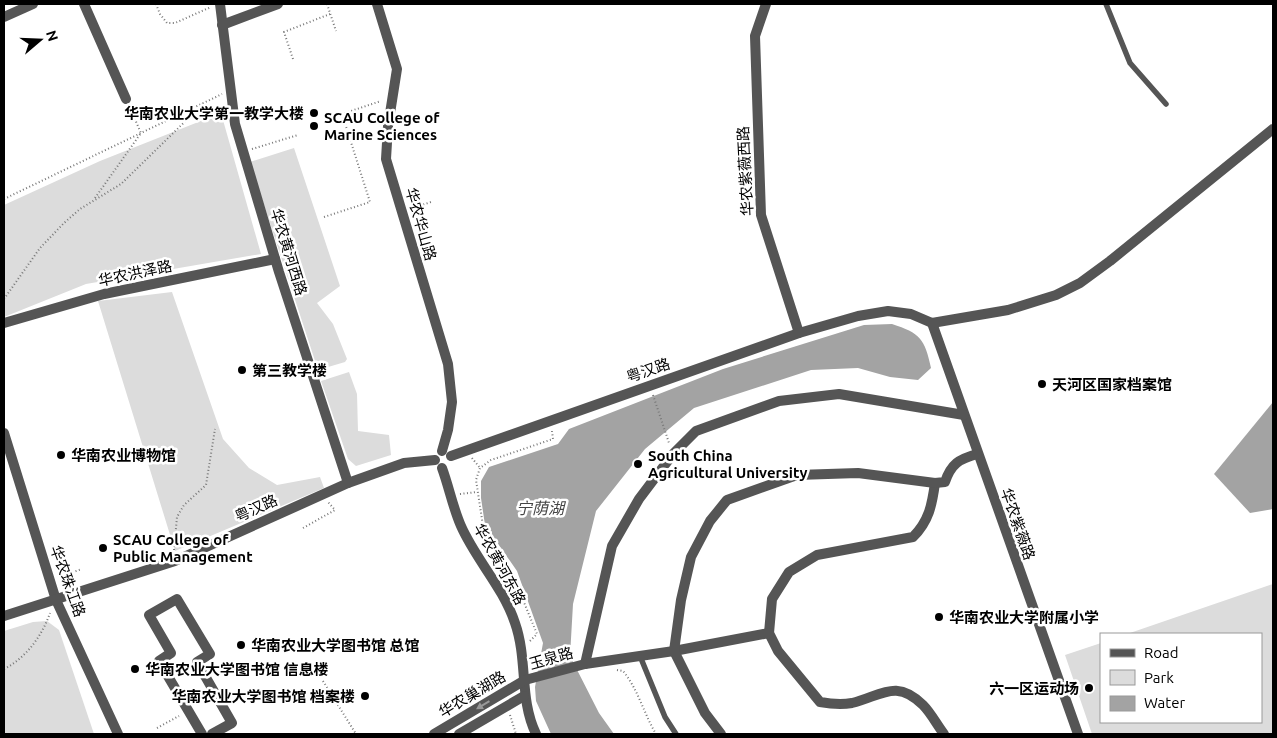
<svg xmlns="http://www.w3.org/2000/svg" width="1277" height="738" viewBox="0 0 1277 738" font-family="Ubuntu,'Noto Sans SC',sans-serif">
	<rect width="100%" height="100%" fill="#fff"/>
	<!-- green -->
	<g fill="#dcdcdc">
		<polygon points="221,113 261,254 86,284 4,317 4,205 100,161"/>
		<polygon points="294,148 340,286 317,303 333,324 347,359 345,362 318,370 250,162"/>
		<polygon points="172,292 223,439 249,468 277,485 320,477 324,488 175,551 98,301"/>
		<polygon points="349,372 357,394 358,431 389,435 391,455 356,466 348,459 321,381"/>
		<polygon points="1273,584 1273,734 1092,734 1065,655 1101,643 1101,722 1261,722 1261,634 1127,634"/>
		<polygon points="47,621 59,630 94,734 4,734 4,631 33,622"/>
	</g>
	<!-- water -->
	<g fill="#a3a3a3">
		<path d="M 892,324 C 920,333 925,339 931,368 L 918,380 L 890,377 L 858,368 L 811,370 L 694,408 L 645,449 L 596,511 L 573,604 L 570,656 L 599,713 L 614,734 L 551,734 L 536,701 L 535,687 L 543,643 L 517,571 L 485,525 L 481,498 L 481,481 L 489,467 L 558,444 L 569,429 L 723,369 L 864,325 Z"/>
		<polygon points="1273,402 1273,509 1250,513 1214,474"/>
	</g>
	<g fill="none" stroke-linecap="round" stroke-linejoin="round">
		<!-- path -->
		<g stroke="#777" stroke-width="2" stroke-dasharray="1 2.5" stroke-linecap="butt">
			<polyline points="156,4 160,14 167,23 175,23 211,7"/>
			<polyline points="327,4 336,31"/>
			<polyline points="293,59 284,32 330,14"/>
			<polyline points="252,149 298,135"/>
			<polyline points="95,198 141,133 130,108"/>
			<polyline points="4,199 222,94"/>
			<polyline points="410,209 431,202"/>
			<polyline points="324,217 370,202 342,114 381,101"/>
			<polyline points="4,299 40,248 64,223 80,209 121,184 204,103"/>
			<polyline points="653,395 669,443"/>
			<polyline points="472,458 480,468"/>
			<polyline points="460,494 477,492"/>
			<polyline points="303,528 335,510 328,502"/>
			<polyline points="174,550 177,517 184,505 206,485 215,429"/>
			<polyline points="493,561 500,553"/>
			<polyline points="59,577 82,569"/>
			<polyline points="530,641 537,634 516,583 501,553 483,526 476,480 480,468 491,460 553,439 552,431"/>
			<path d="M 4,669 C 26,658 42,636 50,613"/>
			<path d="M 617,670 L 623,671 C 638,689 644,714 656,734"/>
			<polyline points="323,681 356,734"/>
			<polyline points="510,715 516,734"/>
			<polyline points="157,728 179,716"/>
		</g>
		<!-- lane -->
		<g stroke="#555" stroke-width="5.5">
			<polyline points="1106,4 1130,63 1166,104"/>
			<polyline points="640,656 665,717 676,734"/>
		</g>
		<!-- street -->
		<g stroke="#555" stroke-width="10">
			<polyline points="84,4 126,99"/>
			<polyline points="220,4 235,124 279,272 348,483"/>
			<polyline points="377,4 397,69 388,126 386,159 448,364 452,402 448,430 442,451"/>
			<polyline points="766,4 755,36 761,215 799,333"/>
			<polyline points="4,17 33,4"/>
			<polyline points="222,25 278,4"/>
			<polyline points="4,323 104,294 275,259"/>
			<polyline points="932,323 1078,734"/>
			<polyline points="4,433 56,600 118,734"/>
			<polyline points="451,456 799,333 858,316 888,311 911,314 932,323 1008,310 1056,295 1080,283 1110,261 1273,129"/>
			<path d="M 442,468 C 449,487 453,508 461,526 C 476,560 503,587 515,623 C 528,660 519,699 536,734"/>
			<path d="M 935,483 C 932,505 929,521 913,537 L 817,555 L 789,572 L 772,599 L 769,633 L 778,651 L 820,702 C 831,704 841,705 852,703 C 881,696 896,678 923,705 C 931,713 937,725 944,734"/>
			<polyline points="4,616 175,561 348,483 404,463 435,460"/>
			<polyline points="585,664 612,546 639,499 673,454 696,431 779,401 839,394 964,415"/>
			<polyline points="202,734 159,661 171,653 149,615 177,599 210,654 197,662 232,723 212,734"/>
			<polyline points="434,734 525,680 585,664 674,651 769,633"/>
			<polyline points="459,734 524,696"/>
			<path d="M 721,734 L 705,713 L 674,651 L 681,600 L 691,557 L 710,521 L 727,500 L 797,475 L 858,473 L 935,483 L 945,482 C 951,464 959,459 977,454"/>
		</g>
	</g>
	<!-- one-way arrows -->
	<defs><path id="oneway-solid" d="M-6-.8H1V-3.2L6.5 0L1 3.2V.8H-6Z" transform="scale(1.25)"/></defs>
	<use fill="#999" href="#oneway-solid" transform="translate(483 705) rotate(149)"/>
	<!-- markers -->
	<g fill="#000" stroke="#fff" stroke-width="2">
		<circle cx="314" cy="113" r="5"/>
		<circle cx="314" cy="126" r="5"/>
		<circle cx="242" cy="370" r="5"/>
		<circle cx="1042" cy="384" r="5"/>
		<circle cx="61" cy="455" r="5"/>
		<circle cx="638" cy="464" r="5"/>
		<circle cx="103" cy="548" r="5"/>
		<circle cx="939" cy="617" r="5"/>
		<circle cx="241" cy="645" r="5"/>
		<circle cx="135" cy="669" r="5"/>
		<circle cx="1089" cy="688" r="5"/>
		<circle cx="365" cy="696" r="5"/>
	</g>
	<g text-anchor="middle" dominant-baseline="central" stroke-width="5" stroke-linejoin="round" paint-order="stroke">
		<!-- poi labels -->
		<g font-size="15" font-weight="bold" fill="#000" stroke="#fff" text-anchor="start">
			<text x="304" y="113" text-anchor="end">华南农业大学第一教学大楼</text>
			<text x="324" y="117">SCAU College of<tspan x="324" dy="17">Marine Sciences</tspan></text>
			<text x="252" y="370">第三教学楼</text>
			<text x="1052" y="384">天河区国家档案馆</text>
			<text x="71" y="455">华南农业博物馆</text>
			<text x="648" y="455">South China<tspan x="648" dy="17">Agricultural University</tspan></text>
			<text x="113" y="539">SCAU College of<tspan x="113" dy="17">Public Management</tspan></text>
			<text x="949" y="617">华南农业大学附属小学</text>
			<text x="251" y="645">华南农业大学图书馆 总馆</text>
			<text x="145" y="669">华南农业大学图书馆 信息楼</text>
			<text x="1079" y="688" text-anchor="end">六一区运动场</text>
			<text x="355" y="696" text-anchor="end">华南农业大学图书馆 档案楼</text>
		</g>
		<!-- street labels -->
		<g font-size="15" fill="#000" stroke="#fff">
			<text transform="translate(745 171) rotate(-93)">华农紫薇西路</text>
			<text transform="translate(421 224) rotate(74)">华农华山路</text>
			<text transform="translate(289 252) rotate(73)">华农黄河西路</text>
			<text transform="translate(135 273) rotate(-12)">华农洪泽路</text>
			<text transform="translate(648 370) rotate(-19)">粤汉路</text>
			<text transform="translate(256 508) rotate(-24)">粤汉路</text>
			<text transform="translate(1018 524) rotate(71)">华农紫薇路</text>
			<text transform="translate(500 564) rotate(61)">华农黄河东路</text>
			<text transform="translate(68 581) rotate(70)">华农珠江路</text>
			<text transform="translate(551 658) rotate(-16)">玉泉路</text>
			<text transform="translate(472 694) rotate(-31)">华农巢湖路</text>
		</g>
		<!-- water labels -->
		<g font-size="16" font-style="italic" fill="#444" stroke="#fff">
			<text x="540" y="508">宁荫湖</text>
		</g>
	</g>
	<!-- border -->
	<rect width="1277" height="738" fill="none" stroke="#000000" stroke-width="10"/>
	<!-- legend -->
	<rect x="1100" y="633" width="162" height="90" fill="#ffffff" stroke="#999999"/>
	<rect x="1110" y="649" width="25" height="8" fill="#555555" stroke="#999999"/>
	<text x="1144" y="658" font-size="15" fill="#000000">Road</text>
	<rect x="1110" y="670" width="25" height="15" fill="#dcdcdc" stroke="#999999"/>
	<text x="1144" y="683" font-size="15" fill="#000000">Park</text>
	<rect x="1110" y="696" width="25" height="15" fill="#a3a3a3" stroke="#999999"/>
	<text x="1144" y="708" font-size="15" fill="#000000">Water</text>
	<!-- north arrow -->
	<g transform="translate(40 40) rotate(71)" stroke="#ffffff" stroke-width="4" paint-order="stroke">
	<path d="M0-4L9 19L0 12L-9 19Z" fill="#000000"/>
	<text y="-8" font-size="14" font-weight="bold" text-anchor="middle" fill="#000000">N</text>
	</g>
</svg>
